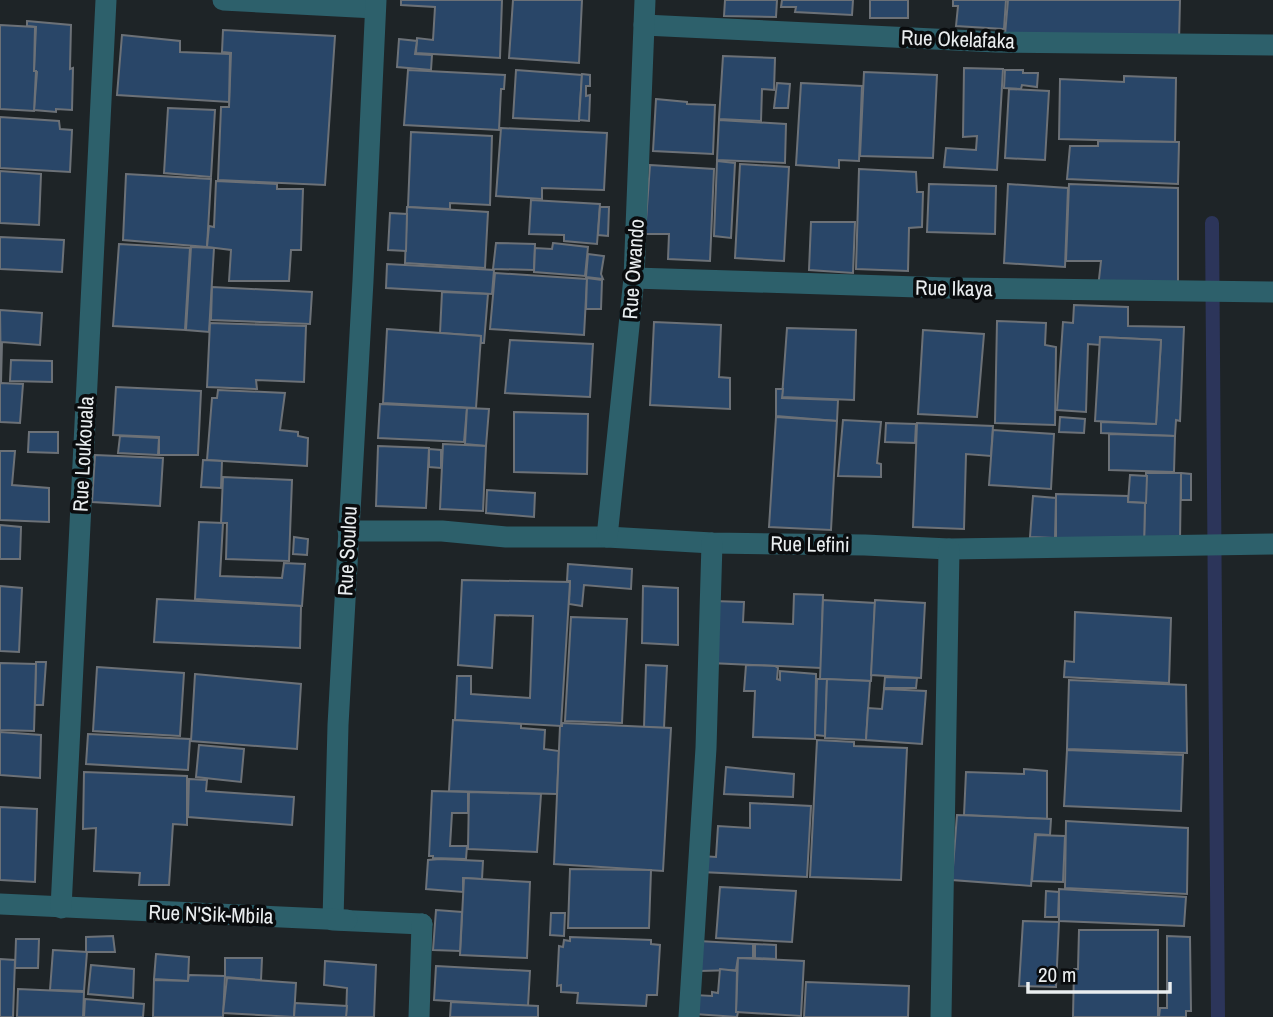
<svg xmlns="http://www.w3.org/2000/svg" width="1273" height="1017" viewBox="0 0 1273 1017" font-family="'Archivo Narrow',sans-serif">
	<rect width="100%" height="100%" fill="#1e2427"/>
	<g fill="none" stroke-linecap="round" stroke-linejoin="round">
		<!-- stream -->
		<polyline stroke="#2c355a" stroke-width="14" points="1212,223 1218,1017"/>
	</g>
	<!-- building -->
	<g fill="#294668" stroke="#6c7177" stroke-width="2">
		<polygon points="401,0 502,0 500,58 416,53 417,38 433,40 435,7 401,5"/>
		<polygon points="513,0 582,0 579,63 509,58"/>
		<polygon points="725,0 777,0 776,17 724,16"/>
		<polygon points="782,0 853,0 852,15 795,12 796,7 781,7"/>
		<rect x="870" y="0" width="38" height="18"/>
		<polygon points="953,0 1006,0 1004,29 956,26 958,6 953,6"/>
		<polygon points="1008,0 1180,0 1179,42 1005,35"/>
		<polygon points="27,21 71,25 70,69 73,68 72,110 56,109 56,112 34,110 37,72 34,71 36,27 27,26"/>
		<polygon points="0,25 35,27 34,71 36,71 34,111 0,109"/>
		<polygon points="223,30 335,36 325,185 218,180 221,107 229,107 231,53 222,52"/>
		<polygon points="122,35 180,41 180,52 230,54 229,102 117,95"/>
		<polygon points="399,39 417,41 415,54 432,55 431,70 397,67"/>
		<polygon points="723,56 775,58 774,90 762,89 761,121 719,119"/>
		<polygon points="964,68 1003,69 997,170 944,167 946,148 976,150 977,136 963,137"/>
		<polygon points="408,70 505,75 504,89 501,89 499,130 404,125"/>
		<polygon points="516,70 582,75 579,121 513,118"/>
		<polygon points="1005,70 1023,70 1023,73 1038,73 1037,87 1022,85 1021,89 1004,88"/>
		<polygon points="864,72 937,75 933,158 860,156"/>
		<polygon points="582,74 590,75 590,86 586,86 586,96 590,95 589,121 579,120"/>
		<polygon points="1124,76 1176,78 1175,142 1059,139 1060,79 1124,82"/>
		<polygon points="777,83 790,84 788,108 774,108"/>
		<polygon points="801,83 862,86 859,161 839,160 839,168 796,165"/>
		<polygon points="1009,89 1049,91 1045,160 1005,158"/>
		<polygon points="656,99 687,102 687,104 715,105 713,154 653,151"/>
		<polygon points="168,108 215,110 211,177 164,173"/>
		<polygon points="0,117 59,121 60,129 72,130 70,172 0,168"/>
		<polygon points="719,120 786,124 785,163 717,160"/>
		<polygon points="501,128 607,133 604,190 542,188 542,199 496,196"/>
		<polygon points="411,132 492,136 490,205 450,203 450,209 408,207"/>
		<polygon points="1098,141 1179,142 1178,184 1067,179 1070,146 1098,146"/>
		<polygon points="717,161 735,163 731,238 714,236"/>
		<polygon points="740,164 789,167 784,261 735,258"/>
		<polygon points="650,165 714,169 710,261 668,259 669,234 645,234"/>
		<polygon points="859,169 916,172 917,192 923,192 922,227 909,228 908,271 856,269"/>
		<polygon points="0,171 41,174 39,225 0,223"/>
		<polygon points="126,174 211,179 207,247 123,240"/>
		<polygon points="216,181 277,184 277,189 303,189 301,250 291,250 289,281 229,281 231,250 207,247 209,226 214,227"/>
		<polygon points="929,184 996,186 995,234 927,232"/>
		<polygon points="1008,184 1068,188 1065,267 1004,263"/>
		<polygon points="1069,184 1178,188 1178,292 1098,288 1101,261 1066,261"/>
		<polygon points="531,200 600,204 597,244 564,241 564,235 529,234"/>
		<polygon points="407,207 488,212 485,268 405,263"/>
		<polygon points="600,207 609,207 608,236 598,235"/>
		<polygon points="390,213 407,214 406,251 388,250"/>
		<polygon points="811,222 855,222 853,273 809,270"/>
		<polygon points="0,237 64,240 62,272 0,269"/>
		<polygon points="496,243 535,244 534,270 493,269"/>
		<polygon points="553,243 588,247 585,276 534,272 535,248 552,249"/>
		<polygon points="119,244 190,248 185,330 113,326"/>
		<polygon points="191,247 214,248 209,332 186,330"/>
		<polygon points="588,254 604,256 601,274 603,279 586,277"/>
		<polygon points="387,264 494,270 492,294 386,288"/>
		<polygon points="495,273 587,279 584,335 490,329"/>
		<polygon points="587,278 602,280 601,309 586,309"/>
		<polygon points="212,287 312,292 310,324 211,320"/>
		<polygon points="442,292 488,294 484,343 481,343 481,336 440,333"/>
		<polygon points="1074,305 1128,307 1128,326 1184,327 1180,421 1176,420 1175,436 1101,433 1101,422 1156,424 1161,340 1100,337 1100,345 1088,344 1086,412 1057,410 1063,322 1073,323"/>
		<polygon points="0,310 42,313 40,345 2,342 1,383"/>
		<polygon points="997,321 1046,323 1045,345 1056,347 1055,425 995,423"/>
		<polygon points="654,322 721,325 719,377 730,378 730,409 650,405"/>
		<polygon points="210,323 306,326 304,382 256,380 257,389 207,387"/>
		<polygon points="787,328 856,330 854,400 782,397"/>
		<polygon points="387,329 481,336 476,408 383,403"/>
		<polygon points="923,330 984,334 977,417 918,414"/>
		<polygon points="1100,337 1161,340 1156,424 1095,421"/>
		<polygon points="510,340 593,344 590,397 505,393"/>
		<polygon points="11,360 52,361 52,382 10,381"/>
		<polygon points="0,383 23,384 20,423 0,422"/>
		<polygon points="116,387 201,391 198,455 159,455 159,437 113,435"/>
		<polygon points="776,389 783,389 782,398 838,400 837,421 776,416"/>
		<polygon points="218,390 285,393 280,430 298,432 298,436 308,438 307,466 207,460 212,398 217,398"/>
		<polygon points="380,404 467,408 464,442 378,438"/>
		<polygon points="467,408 489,409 486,446 465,444"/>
		<polygon points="514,412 588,414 587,474 514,472"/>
		<polygon points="776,417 837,421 831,530 769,527"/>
		<polygon points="1060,417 1085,419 1084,433 1059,432"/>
		<polygon points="843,420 881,422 877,463 881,464 881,477 838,476"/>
		<polygon points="886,423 916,424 915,443 885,442"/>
		<polygon points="917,423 993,426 991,456 966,454 964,529 913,527"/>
		<polygon points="993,430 1054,434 1051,489 989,485"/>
		<polygon points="29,432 58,432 58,453 28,452"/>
		<polygon points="1109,434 1175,436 1174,472 1109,470"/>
		<polygon points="120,436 159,438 158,455 118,453"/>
		<polygon points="443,444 486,446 483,511 440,509"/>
		<polygon points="378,446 429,448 426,508 376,506"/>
		<polygon points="429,449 441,450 441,468 429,467"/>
		<polygon points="0,451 15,451 12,485 49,488 49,522 0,520"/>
		<polygon points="95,455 163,458 160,506 92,502"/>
		<polygon points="203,460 222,461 221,488 201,487"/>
		<polygon points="1146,473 1181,473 1180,540 1144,539"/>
		<polygon points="1181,473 1191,474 1191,500 1181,500"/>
		<polygon points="1130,475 1147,476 1146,503 1128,502"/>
		<polygon points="223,477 292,480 289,561 226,559 227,523 221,523"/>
		<polygon points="487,490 535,493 534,517 486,513"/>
		<polygon points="1056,494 1128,496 1128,502 1145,503 1144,547 1056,546"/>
		<polygon points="1033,496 1056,498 1055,538 1030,537"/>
		<polygon points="199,522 223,523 220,576 282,578 284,563 305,564 302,606 195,599"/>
		<polygon points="0,525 21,527 20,559 0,559"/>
		<polygon points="294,537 308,539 307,555 293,554"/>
		<polygon points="568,564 632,569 631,589 584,585 582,606 569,604 570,581 567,581"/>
		<polygon points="462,580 570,582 561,726 455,720 457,676 471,676 471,694 530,698 533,616 495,615 492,668 458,665"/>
		<polygon points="0,586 22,588 19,652 0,651"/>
		<polygon points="643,586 678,588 678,645 642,643"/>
		<polygon points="794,594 823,595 821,668 710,663 714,601 744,602 743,622 793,624"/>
		<polygon points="157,599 301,606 300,648 154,642"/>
		<polygon points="823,600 875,603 871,681 820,679"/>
		<polygon points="875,600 925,603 921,678 871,675"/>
		<polygon points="1075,612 1171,618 1169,683 1064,677 1065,661 1074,662"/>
		<polygon points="571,617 627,619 622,723 565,721"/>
		<polygon points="36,662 46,662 43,705 35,705"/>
		<polygon points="0,663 36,664 34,731 0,730"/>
		<polygon points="646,665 667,666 664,728 644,727"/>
		<polygon points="746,665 775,666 778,668 777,679 780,680 780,671 816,674 815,739 753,737 755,691 744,691"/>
		<polygon points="97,667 184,673 180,736 93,731"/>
		<polygon points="195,674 301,684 297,749 191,741"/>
		<polygon points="885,677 917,678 916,688 884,688"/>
		<polygon points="817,679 827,679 825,736 815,735"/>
		<polygon points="827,679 870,681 866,740 825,738"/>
		<polygon points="1069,680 1186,685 1187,753 1067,749"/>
		<polygon points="884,689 926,691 922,744 866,740 868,708 882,709"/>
		<polygon points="453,720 521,724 521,728 545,730 544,749 559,751 557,794 449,791"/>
		<polygon points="562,723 671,728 663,871 554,864 560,726 562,726"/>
		<polygon points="0,732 41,735 40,778 0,775"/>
		<polygon points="88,734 190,739 188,770 86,764"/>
		<polygon points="817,740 854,742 854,746 907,748 901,880 810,877"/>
		<polygon points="199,745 244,749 241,782 196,777"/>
		<polygon points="1067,750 1183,755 1181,811 1064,806"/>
		<polygon points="726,767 794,774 793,797 724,794"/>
		<polygon points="1024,769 1047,771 1047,819 964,815 966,772 1024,774"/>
		<polygon points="84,772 187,776 187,825 173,824 169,885 139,885 140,873 94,871 96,828 83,829"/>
		<polygon points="189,779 207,780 206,791 294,797 292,825 188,817"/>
		<polygon points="432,791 468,792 468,813 452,813 450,846 467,846 466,859 433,858 433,856 429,856"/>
		<polygon points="469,792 541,794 537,852 468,849"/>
		<polygon points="750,803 811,806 807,877 701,872 702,856 716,857 718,826 750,828"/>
		<polygon points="0,807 37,809 35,882 0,880"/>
		<polygon points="957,815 1051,819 1050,835 1035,834 1031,886 952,880"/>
		<polygon points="1066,821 1188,828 1187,894 1065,888"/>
		<polygon points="1036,835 1065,836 1063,882 1032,881"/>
		<polygon points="440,859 483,861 482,879 463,878 463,892 426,889 428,860"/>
		<polygon points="570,869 651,870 649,928 568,928"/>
		<polygon points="464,878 530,882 527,958 460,955"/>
		<polygon points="720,887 796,891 792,942 716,938"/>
		<polygon points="1059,889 1186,897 1184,926 1059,921"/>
		<polygon points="1046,891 1059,892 1058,917 1045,917"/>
		<polygon points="436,910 462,912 460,951 433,950"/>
		<polygon points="551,913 565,913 564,936 550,935"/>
		<polygon points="1023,921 1059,922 1056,987 1019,986"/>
		<polygon points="1079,930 1158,930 1158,1017 1073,1017 1074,969 1078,969"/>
		<polygon points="113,936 115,952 86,952 86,937"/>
		<polygon points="1167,936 1190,937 1191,1011 1186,1011 1186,1017 1159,1017 1160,1008 1167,1008"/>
		<polygon points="570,937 651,940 651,944 660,945 657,995 647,995 646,1006 577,1003 578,993 561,992 561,985 557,986 559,946 563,947 564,940 570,941"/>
		<polygon points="16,939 39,939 38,968 15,968"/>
		<polygon points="698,941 753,944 753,958 738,958 736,970 699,971"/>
		<polygon points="755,944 776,945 776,959 755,958"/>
		<polygon points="53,950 87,952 84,991 50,990"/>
		<polygon points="156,954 189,957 188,981 154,979"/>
		<polygon points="225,958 262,958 261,980 225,977"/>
		<polygon points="738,958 804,961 801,1016 736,1012"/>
		<polygon points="0,959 15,960 13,1017 0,1017"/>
		<polygon points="325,961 376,965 374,1017 346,1017 347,988 324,985"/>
		<polygon points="91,965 134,969 133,998 88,994"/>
		<polygon points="436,966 530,971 528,1006 434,1000"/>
		<polygon points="720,969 737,971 736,1012 738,1012 737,1017 695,1014 695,995 712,996 712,992 718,993"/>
		<polygon points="189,975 225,976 223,1017 153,1017 154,980 188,981"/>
		<polygon points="227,978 296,983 294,1017 223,1013"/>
		<polygon points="806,982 909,986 908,1017 804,1017"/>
		<polygon points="18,989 84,992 83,1017 17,1017"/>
		<polygon points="85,999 144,1004 143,1017 84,1017"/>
		<polygon points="451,1002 538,1006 538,1017 450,1017"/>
		<polygon points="295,1003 347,1006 346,1017 294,1017"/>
	</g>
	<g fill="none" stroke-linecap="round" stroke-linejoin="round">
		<!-- street -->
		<g stroke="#2d606b" stroke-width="21">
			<polyline points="223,0 375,8"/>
			<polyline points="376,0 363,281 338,725 333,920 422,924"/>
			<polyline points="644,25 996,42 1273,45"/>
			<polyline points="634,278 949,288 1273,292"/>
			<polyline points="348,531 442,531 506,537 607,537 712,543 865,545 949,549 1273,544"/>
			<polyline points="607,537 634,278 645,0"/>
			<polyline points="0,904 347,920"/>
			<polyline points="61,908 106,0"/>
			<polyline points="419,1017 422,924"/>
			<polyline points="689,1017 706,748 712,543"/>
			<polyline points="941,1017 949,549"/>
		</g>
	</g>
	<g text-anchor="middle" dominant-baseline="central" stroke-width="7" stroke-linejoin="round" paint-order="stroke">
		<!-- street labels -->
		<g font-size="21" fill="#e9edef" stroke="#0a0c0e">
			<text transform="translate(958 39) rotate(2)">Rue Okelafaka</text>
			<text transform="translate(633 269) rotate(-86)">Rue Owando</text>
			<text transform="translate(954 288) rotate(1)">Rue Ikaya</text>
			<text transform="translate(83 454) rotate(-87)">Rue Loukouala</text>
			<text transform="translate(810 544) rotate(1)">Rue Lefini</text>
			<text transform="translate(347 551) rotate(-87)">Rue Soulou</text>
			<text transform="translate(211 914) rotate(2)">Rue N'Sik-Mbila</text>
		</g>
	</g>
	<!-- scale -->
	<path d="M1028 982v10h142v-10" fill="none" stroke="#e9edef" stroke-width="3.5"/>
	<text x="1038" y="982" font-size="21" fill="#e9edef" stroke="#0a0c0e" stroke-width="5" paint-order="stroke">20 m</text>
</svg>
